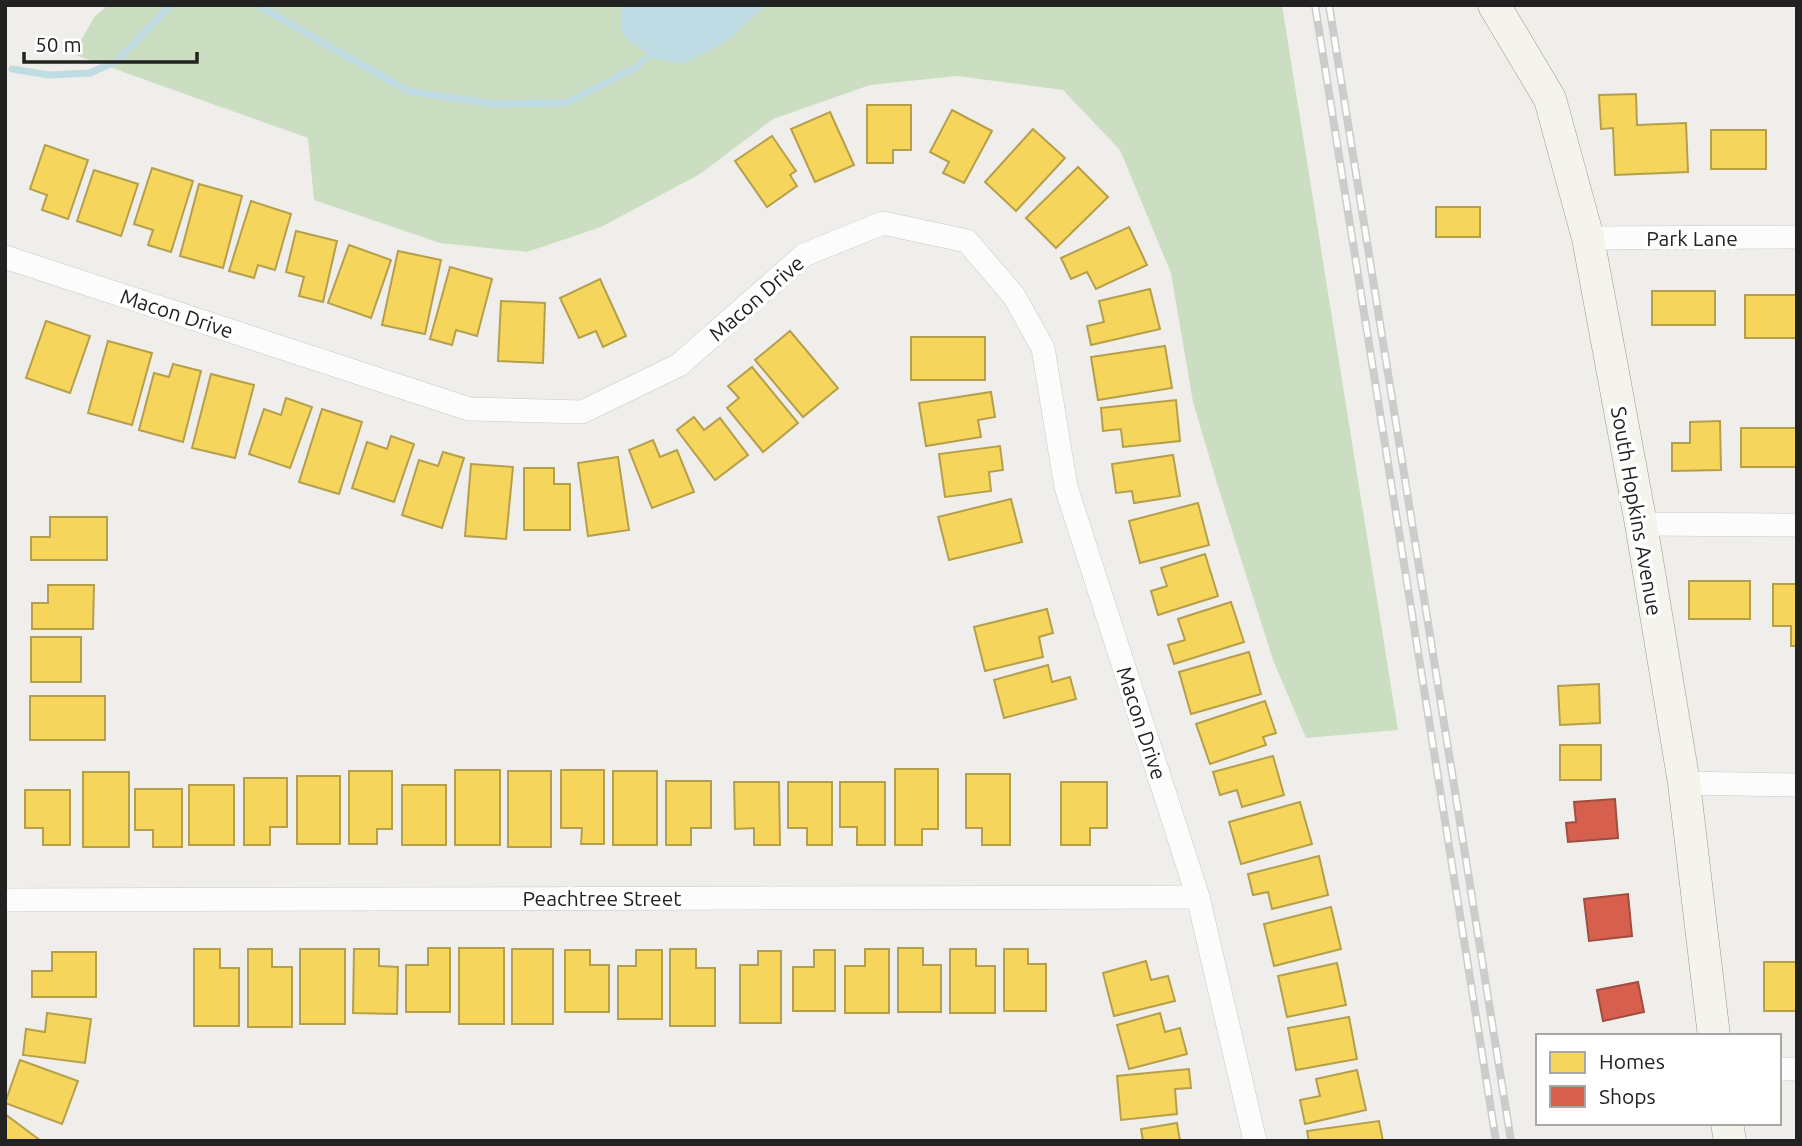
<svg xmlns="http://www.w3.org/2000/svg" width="1802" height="1146" viewBox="0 0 1802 1146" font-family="Ubuntu,sans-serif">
	<rect width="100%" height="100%" fill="#f0eeeb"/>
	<!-- forest -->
	<polygon fill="#cbdec1" points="108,5 621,5 621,29 728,40 767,5 1282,5 1398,730 1306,738 1273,660 1216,480 1193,402 1171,273 1120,150 1063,90 957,76 870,85 773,119 700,174 601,227 527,252 440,243 314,200 308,138 73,54 95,16"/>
	<!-- water -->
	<polygon fill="#bfdbe3" points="621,5 767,5 728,40 684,64 655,59 626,39 621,30"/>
	<!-- homes -->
	<g fill="#f6d55c" stroke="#b69f4b" stroke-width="2">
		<polygon points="1636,94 1637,125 1686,123 1688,172 1615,175 1613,128 1601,129 1599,95"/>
		<polygon points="867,105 911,105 911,150 893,150 893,163 867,163"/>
		<polygon points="952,110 992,131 964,183 943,173 949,162 930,152"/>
		<polygon points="830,112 854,165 815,182 791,129"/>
		<polygon points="1033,129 1065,158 1016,211 985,182"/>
		<rect x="1711" y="130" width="55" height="39"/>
		<polygon points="772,136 796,171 790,175 797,186 767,207 735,161"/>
		<polygon points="45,145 88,160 68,219 42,210 47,195 30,189"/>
		<polygon points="1078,167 1108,197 1056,248 1026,218"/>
		<polygon points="152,168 193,181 171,252 148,245 153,230 134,224"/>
		<polygon points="94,170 138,184 121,236 77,221"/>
		<polygon points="199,184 242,196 223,268 180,256"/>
		<polygon points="251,201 291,214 275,270 258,265 254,278 229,271"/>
		<rect x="1436" y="207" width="44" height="30"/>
		<polygon points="1129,227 1147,265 1096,289 1087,272 1071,279 1061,258"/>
		<polygon points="296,231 337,241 323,302 299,296 304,277 286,272"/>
		<polygon points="349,245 391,260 371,318 328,303"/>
		<polygon points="398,251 441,260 425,334 382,325"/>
		<polygon points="450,267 492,279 477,336 456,330 452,345 430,339"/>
		<polygon points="600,279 626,336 603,347 596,331 579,338 560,298"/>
		<polygon points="1150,289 1160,329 1091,345 1087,326 1104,322 1099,301"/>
		<rect x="1652" y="291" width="63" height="34"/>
		<rect x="1745" y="295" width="52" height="43"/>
		<polygon points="501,301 545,303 543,363 498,361"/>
		<polygon points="46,321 90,336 70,393 26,378"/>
		<polygon points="790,331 838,388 803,417 755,360"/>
		<rect x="911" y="337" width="74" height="43"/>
		<polygon points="108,341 152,353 132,425 88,413"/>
		<polygon points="1165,346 1172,388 1098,400 1091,357"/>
		<polygon points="173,364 201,371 183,442 139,430 154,373 169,377"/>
		<polygon points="752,367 798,423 763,452 727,408 739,398 728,386"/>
		<polygon points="211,374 254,385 235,458 192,448"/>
		<polygon points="991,392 995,417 978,420 981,437 926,446 919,403"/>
		<polygon points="286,398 312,407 290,468 249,454 264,409 281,415"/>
		<polygon points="1176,400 1180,441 1123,447 1121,429 1103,431 1101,408"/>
		<polygon points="322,409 362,422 339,494 299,482"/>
		<polygon points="694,417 704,430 720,418 748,455 715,480 677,430"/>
		<polygon points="1720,421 1721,470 1672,471 1672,443 1690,443 1690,422"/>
		<rect x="1741" y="428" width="56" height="39"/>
		<polygon points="391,436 414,444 394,502 352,488 367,442 387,449"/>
		<polygon points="653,440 660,457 677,450 694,492 652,508 629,450"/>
		<polygon points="1000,446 1003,470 989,472 991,491 945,497 939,454"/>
		<polygon points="443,452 464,458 442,528 402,515 419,460 438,466"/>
		<polygon points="1173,455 1180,496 1134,503 1132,491 1116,493 1112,464"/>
		<polygon points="618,457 629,530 588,536 578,463"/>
		<polygon points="471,464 513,467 506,539 465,536"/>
		<polygon points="524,468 554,468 554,484 570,484 570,530 524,530"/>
		<polygon points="1011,499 1022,542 949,560 938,517"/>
		<polygon points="1198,503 1209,545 1140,563 1129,521"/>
		<polygon points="50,517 107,517 107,560 31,560 31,537 50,537"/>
		<polygon points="1205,554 1218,596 1158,615 1151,591 1167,586 1161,568"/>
		<rect x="1689" y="581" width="61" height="38"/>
		<polygon points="1773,584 1797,584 1797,646 1791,646 1791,626 1773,626"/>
		<polygon points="48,585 94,585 93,629 32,629 32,603 48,603"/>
		<polygon points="1231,602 1244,642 1174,664 1168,645 1185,640 1178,619"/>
		<polygon points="1047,609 1053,633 1039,637 1043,657 985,671 974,627"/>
		<rect x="31" y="637" width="50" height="45"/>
		<polygon points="1249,652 1261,694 1191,714 1179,672"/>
		<polygon points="1048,665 1052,682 1070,677 1076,699 1004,718 994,680"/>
		<polygon points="1599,684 1600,723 1560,725 1558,686"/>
		<rect x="30" y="696" width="75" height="44"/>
		<polygon points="1265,701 1276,733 1263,737 1266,745 1210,764 1196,724"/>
		<rect x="1560" y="745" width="41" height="35"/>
		<polygon points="1273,756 1284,795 1242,807 1237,790 1220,795 1213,772"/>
		<polygon points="895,769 938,769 938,829 922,829 922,845 895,845"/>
		<rect x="455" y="770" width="45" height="75"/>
		<polygon points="561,770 604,770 604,844 581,844 582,828 561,828"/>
		<polygon points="349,771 392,771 392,829 377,829 377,844 349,844"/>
		<rect x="508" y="771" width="43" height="76"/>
		<rect x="613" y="771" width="44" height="74"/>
		<rect x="83" y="772" width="46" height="75"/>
		<polygon points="966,774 1010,774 1010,845 982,845 982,828 966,828"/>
		<rect x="297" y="776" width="43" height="68"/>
		<polygon points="244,778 287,778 287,827 270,827 270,845 244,845"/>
		<polygon points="666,781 711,781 711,828 691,828 691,845 666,845"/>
		<polygon points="734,782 779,782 780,845 754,845 754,828 735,829"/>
		<polygon points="788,782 832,782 832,845 807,845 807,828 788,828"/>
		<polygon points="840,782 885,782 885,845 857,845 857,827 840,827"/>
		<polygon points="1061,782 1107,782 1107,828 1090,828 1090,845 1061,845"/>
		<rect x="189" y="785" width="45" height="60"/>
		<rect x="402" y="785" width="44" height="60"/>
		<polygon points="135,789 182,789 182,847 153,847 153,830 135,830"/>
		<polygon points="25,790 70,790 70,845 43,845 43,828 25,828"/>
		<polygon points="1300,802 1312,844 1241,864 1229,822"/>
		<polygon points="1319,856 1328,895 1272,909 1268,892 1253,895 1248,874"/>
		<polygon points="1331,907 1341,949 1274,966 1264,924"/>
		<polygon points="428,948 450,948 450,1012 406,1012 406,965 428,965"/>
		<rect x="459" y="948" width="45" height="76"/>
		<polygon points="898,948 923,948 923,965 941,965 941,1012 898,1012"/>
		<polygon points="194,949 220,949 220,968 239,968 239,1026 194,1026"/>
		<polygon points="248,949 272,949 272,967 292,967 292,1027 248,1027"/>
		<rect x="300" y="949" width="45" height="75"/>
		<polygon points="354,949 379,949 379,966 398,967 397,1014 353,1013"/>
		<rect x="512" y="949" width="41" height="75"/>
		<polygon points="670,949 696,949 696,968 715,968 715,1026 670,1026"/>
		<polygon points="865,949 889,949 889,1013 845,1013 845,966 865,966"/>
		<polygon points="950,949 976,949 976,966 995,966 995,1013 950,1013"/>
		<polygon points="1004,949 1028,949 1028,964 1046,964 1046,1011 1004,1011"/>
		<polygon points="565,950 590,950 590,965 609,965 609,1012 565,1012"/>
		<polygon points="636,950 662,950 662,1019 618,1019 618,966 636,966"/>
		<polygon points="814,950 835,950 835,1011 793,1011 793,967 814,967"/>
		<polygon points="758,951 781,951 781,1023 740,1023 740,965 758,965"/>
		<polygon points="52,952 96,952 96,997 32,997 32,971 52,971"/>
		<polygon points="1146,961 1151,980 1168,976 1175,1001 1114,1016 1103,973"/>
		<rect x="1764" y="962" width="33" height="49"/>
		<polygon points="1337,963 1346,1005 1287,1017 1278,976"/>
		<polygon points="47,1013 91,1019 85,1063 23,1055 26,1029 45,1032"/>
		<polygon points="1160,1013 1165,1032 1180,1028 1187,1054 1129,1069 1117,1025"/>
		<polygon points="1349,1017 1357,1059 1296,1070 1288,1028"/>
		<polygon points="20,1060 78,1081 62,1124 5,1103"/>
		<polygon points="1189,1069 1191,1088 1175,1089 1177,1114 1121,1120 1117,1076"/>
		<polygon points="1357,1070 1366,1110 1305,1124 1300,1100 1320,1096 1316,1079"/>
		<polygon points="5,1114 41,1141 5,1141"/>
		<polygon points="1379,1121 1383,1141 1309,1141 1307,1131"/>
		<polygon points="1177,1123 1180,1141 1143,1141 1141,1129"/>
	</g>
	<!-- shops -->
	<g fill="#d6604d" stroke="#a04d40" stroke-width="2">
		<polygon points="1615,799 1618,838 1568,842 1566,823 1576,822 1574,802"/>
		<polygon points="1628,894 1632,936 1589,941 1584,899"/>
		<polygon points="1638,982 1644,1012 1603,1021 1597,990"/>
	</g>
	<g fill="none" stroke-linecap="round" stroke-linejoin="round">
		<!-- stream -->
		<g stroke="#bfdbe3" stroke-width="7">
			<polyline points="257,5 408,91 495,104 566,103 636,67 655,50"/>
			<polyline points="12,69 49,75 90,73 117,61 171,5"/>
		</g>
		<defs>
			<g id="street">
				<polyline points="1588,238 1797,237"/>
				<polyline points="5,257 469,409 582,412 679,365 804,255 883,223 967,241 1014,296 1043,348 1066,487 1198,897 1255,1141"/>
				<polyline points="1641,524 1797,525"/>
				<polyline points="1684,783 1797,785"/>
				<polyline points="5,900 1198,897"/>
				<polyline points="1779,1069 1797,1069"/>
			</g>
			<g id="secondary">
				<polyline points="1494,5 1550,99 1588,238 1641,524 1684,783 1714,1036"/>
				<polyline points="1727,1123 1730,1141"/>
			</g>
		</defs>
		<!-- street casing -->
		<use href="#street" stroke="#c9c8c7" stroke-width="24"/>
		<!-- secondary casing -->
		<use href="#secondary" stroke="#999a82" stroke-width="33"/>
		<!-- street -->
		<use href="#street" stroke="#fdfcfc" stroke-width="23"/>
		<!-- secondary -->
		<use href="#secondary" stroke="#f4f4ed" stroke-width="32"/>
		<defs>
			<g id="rail">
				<polyline points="1315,5 1496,1141"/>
				<polyline points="1329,5 1511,1141"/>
			</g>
		</defs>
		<!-- rail casing -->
		<use href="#rail" stroke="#ccc" stroke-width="8"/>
		<!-- rail -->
		<use href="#rail" stroke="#fff" stroke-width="5" stroke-dasharray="16" stroke-linecap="butt"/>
	</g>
	<g text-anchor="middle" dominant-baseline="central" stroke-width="7" stroke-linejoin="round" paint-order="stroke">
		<!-- street labels -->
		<g font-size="21" fill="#222" stroke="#fff">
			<text x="1692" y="238">Park Lane</text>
			<text transform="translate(756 298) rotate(-41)">Macon Drive</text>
			<text transform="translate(177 313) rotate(18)">Macon Drive</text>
			<text transform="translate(1637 511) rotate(80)">South Hopkins Avenue</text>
			<text transform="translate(1142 723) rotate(72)">Macon Drive</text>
			<text x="602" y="898">Peachtree Street</text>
		</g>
	</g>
	<!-- border -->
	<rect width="1802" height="1146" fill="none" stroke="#222222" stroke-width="14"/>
	<!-- legend -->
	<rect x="1536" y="1034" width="245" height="91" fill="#ffffff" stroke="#a7a7a7" stroke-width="2"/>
	<rect x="1550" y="1052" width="35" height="21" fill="#f6d55c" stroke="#a7a7a7" stroke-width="2"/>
	<text x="1599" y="1069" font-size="21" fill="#222222">Homes</text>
	<rect x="1550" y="1086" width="35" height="21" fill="#d6604d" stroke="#a7a7a7" stroke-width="2"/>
	<text x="1599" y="1104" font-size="21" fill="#222222">Shops</text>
	<!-- scale -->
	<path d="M24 52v10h173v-10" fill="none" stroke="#222222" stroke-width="3.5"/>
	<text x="35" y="52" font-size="21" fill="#222222" stroke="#ffffff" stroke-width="5" paint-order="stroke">50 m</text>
</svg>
